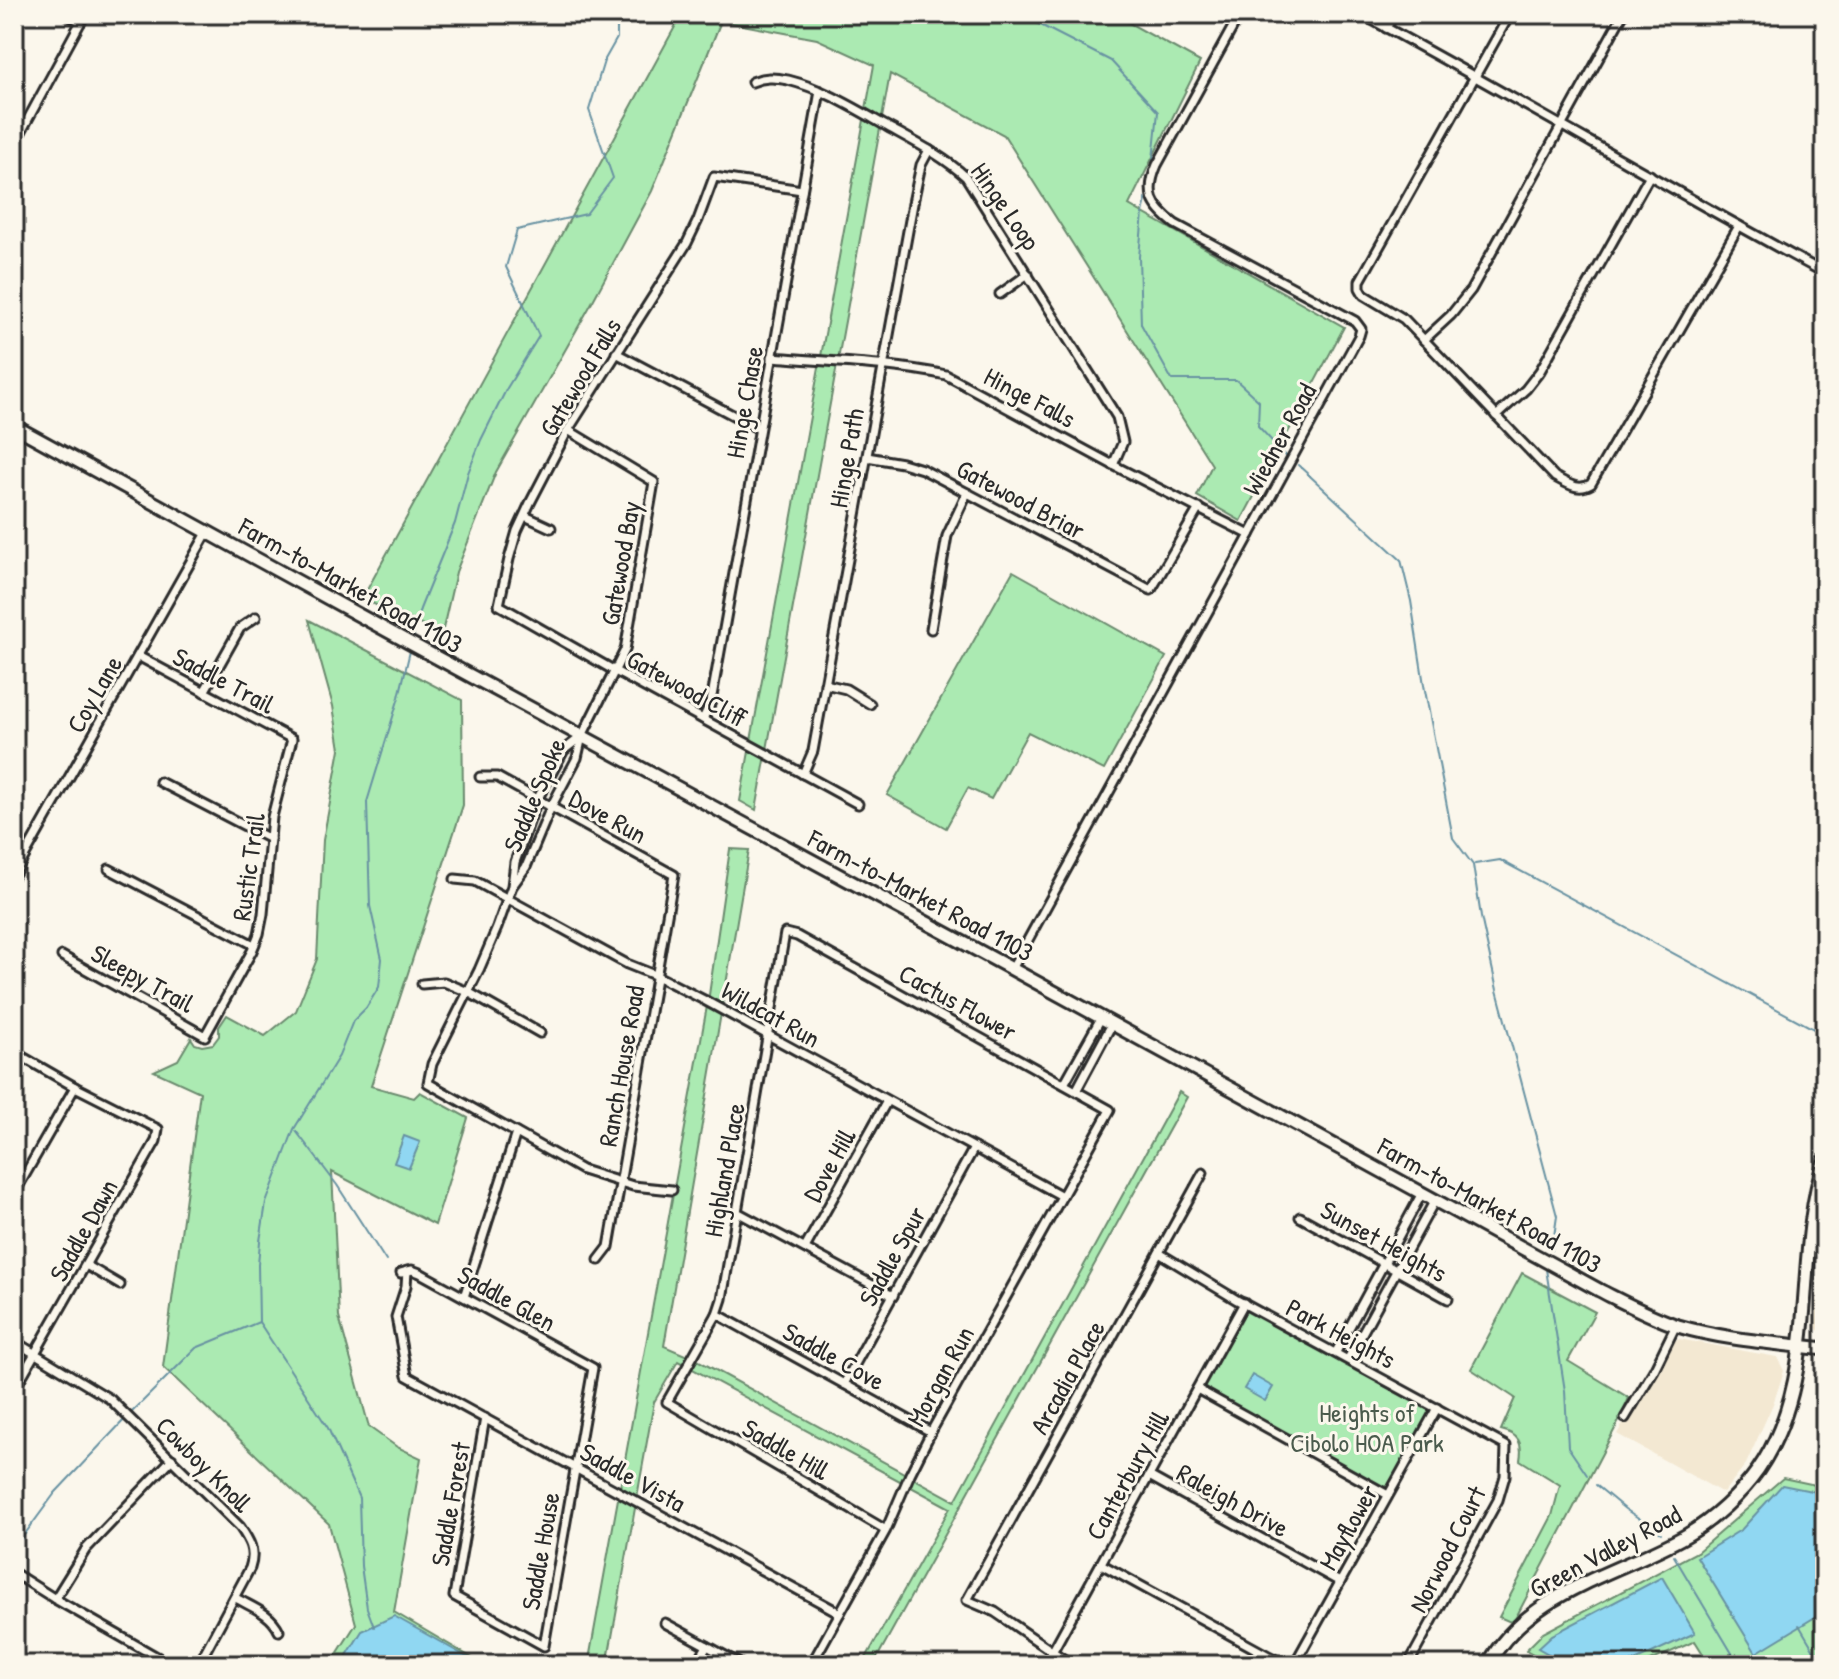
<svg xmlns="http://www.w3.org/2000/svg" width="1839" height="1679" viewBox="0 0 1839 1679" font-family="'Patrick Hand',sans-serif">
	<rect width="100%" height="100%" fill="#fbf7ec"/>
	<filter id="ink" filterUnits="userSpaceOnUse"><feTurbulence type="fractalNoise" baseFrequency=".0125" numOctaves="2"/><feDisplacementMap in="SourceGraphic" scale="16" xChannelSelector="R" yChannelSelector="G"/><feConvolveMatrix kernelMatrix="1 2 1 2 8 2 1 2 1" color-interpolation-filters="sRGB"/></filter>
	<g filter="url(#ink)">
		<!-- built -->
		<g fill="#f3e8d2">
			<polygon points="1825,1225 1825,1336 1816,1328 1816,1315"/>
			<polygon points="1679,1339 1777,1357 1784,1371 1773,1404 1746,1464 1723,1493 1617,1434 1673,1342"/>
		</g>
		<!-- green -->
		<g fill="#abeab2" stroke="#6b8a6e" stroke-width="2">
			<polygon points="682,14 1113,14 1200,62 1129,205 1344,327 1241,521 1197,496 1212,465 1004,135 890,74 756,810 740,801 874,65 817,39 721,21 652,191 589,308 496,472 456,572 442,633 362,599"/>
			<polygon points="1013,571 1166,657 1104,770 1028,732 991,799 968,788 946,828 887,795"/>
			<polygon points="309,620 462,700 463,805 371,1086 414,1098 420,1092 468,1118 435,1225 332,1172 339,1317 369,1427 397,1447 421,1458 394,1612 484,1665 330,1665 356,1624 329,1524 163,1367 200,1092 154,1071 178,1060 191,1038 195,1044 202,1046 213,1044 219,1036 219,1027 227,1015 265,1036 296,1011 317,959 323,840 340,749 333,706"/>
			<polygon points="730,849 749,850 664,1346 699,1361 955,1501 1179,1092 1187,1097 873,1665 862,1665 950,1508 678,1361 654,1402 607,1665 588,1665 709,995"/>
			<path d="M 1522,1273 L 1595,1312 L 1568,1361 L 1629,1398 L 1619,1421 L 1513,1623 L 1499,1617 L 1552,1516 L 1560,1485 L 1520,1460 C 1523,1443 1519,1434 1501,1430 L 1515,1398 L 1471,1369 Z"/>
			<polygon points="1244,1303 1437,1408 1388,1495 1197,1389"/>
			<polygon points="1783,1478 1825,1487 1825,1650 1811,1657 1804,1652 1781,1665 1710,1665 1695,1641 1642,1665 1553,1665 1526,1650 1543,1633 1697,1552"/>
		</g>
		<!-- water -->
		<g fill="#90d7f2" stroke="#6892a2" stroke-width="2">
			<polygon points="404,1136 420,1142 409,1168 394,1163"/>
			<polygon points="1252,1375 1273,1387 1265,1401 1244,1389"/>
			<polygon points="1782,1485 1822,1493 1825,1532 1825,1611 1756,1653 1697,1557 1742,1529"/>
			<polygon points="1662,1577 1695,1633 1626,1665 1568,1665 1538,1648 1552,1635"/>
			<polygon points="394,1616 481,1665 341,1665 362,1631"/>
		</g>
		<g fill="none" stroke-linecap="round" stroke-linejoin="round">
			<!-- stream -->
			<g stroke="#6892a2" stroke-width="2">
				<polyline points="1019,14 1111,61 1158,112 1152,169"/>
				<polyline points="1148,191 1143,213 1139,257 1141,324 1172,380 1236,380 1259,401 1258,426 1286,456"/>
				<polyline points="1298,465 1401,560 1411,601 1424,685 1453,838 1473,865 1481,917 1497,990 1557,1216 1552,1250"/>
				<polyline points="413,637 420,609 455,523 468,473 481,440 507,388 539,336 506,267 517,230 586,214 613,178 589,110 604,61 617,38 617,14"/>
				<polyline points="1475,864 1500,860 1825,1035"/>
				<polyline points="296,1131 337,1185 386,1261"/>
				<polyline points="1546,1269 1565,1391 1568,1447 1587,1475"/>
				<polyline points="130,1414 196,1348 259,1322"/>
				<polyline points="1596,1485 1625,1509 1661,1533"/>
				<polyline points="14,1552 19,1542 55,1493 126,1418"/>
				<polyline points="1674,1556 1739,1665"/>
				<polyline points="1799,1625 1815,1652"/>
				<polyline points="374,1627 367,1608 361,1566 359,1498 328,1428 259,1322 258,1265 260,1241 266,1203 294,1129 339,1056 353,1021 366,1008 379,987 382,959 370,906 367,802 399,697 410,651"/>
			</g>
			<defs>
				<g id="street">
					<polyline points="66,14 81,22"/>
					<path d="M 1361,14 C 1517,98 1669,189 1825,273"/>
					<path d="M 1510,14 L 1360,281 L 1360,288 L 1364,295 L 1404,319 L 1555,477 C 1567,483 1578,492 1591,484 L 1739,226"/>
					<polyline points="1386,28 1394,14"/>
					<path d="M 752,82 C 764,77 774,77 788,80 C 824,89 856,109 888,127 C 915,142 943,156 966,177 L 1117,417 L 1123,442 L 1113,465"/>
					<polyline points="14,145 85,14"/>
					<polyline points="802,190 714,177 698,220 687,243 568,430 530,503 517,531 509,559 499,605 615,671 858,804"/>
					<polyline points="1000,294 1028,274"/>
					<polyline points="1424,340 1451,315 1471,290 1623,14"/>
					<polyline points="616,353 759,429"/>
					<path d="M 772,357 C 830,362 890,363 946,375 L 1113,465 L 1250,535"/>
					<polyline points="1496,416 1526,389 1540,371 1650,175"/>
					<polyline points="867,457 902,463 922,469 1151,590 1199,508"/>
					<polyline points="525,516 551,528"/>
					<polyline points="931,629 947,536 967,493"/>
					<polyline points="825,684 846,689 870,704"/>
					<polyline points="204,692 240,628 256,617"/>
					<polyline points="703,719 711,702 820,91"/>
					<polyline points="582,736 564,750 537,800 515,862 512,886 497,928 479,970 432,1064 428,1083 582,1170 633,1186 672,1190"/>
					<polyline points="803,774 813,751 914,198 921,165 929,150"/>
					<polyline points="480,777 497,777 674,875 609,1247 599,1260"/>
					<polyline points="160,782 270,839"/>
					<polyline points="109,869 254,945"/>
					<polyline points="14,875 208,531"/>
					<polyline points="455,879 475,881 627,964 657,976 704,1000 1062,1196"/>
					<polyline points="513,885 526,867 551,807 577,758 582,736 625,650 654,482 568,430"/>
					<polyline points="62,956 205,1036 252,951 259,934 263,914 272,817 292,739 138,656"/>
					<path d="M 1012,969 L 1359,336 L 1361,329 L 1355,321 L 1175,224 C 1151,206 1145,193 1157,165 L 1240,14"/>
					<polyline points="422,984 444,982 468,992 540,1033"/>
					<polyline points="14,1052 75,1087 158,1129 156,1141 14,1390"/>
					<polyline points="1064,1084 1101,1018"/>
					<polyline points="1076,1091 1112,1024"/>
					<polyline points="14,1194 75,1087"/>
					<polyline points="737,1212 893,1296"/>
					<polyline points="1300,1217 1448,1299"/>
					<polyline points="805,1248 887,1101"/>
					<polyline points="1159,1253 1237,1300 1506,1446 1505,1476 1498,1500 1408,1665"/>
					<polyline points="86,1265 120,1285"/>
					<polyline points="407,1271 406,1286 396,1317 407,1376 840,1613"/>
					<polyline points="401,1273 412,1270 420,1273 593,1368 544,1646 454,1596 485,1418"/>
					<polyline points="464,1297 516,1133"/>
					<polyline points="717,1314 931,1432"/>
					<path d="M 14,1341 L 110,1399 L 240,1527 C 249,1540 256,1551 250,1568 L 198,1665"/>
					<polyline points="1336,1352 1422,1193"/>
					<polyline points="1348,1359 1435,1200"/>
					<polyline points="844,1384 974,1148"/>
					<polyline points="1197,1389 1388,1495"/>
					<polyline points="1625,1418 1654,1370 1676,1325"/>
					<polyline points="1149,1476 1340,1582"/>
					<polyline points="1101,1564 1285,1665"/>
					<polyline points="14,1573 55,1599 171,1665"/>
					<path d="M 236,1598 C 251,1607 271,1613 279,1631"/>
					<polyline points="55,1599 86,1549 172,1459"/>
					<polyline points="665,1623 742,1665"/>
					<polyline points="696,1665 707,1646"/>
					<polyline points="811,1665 886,1530 910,1474 931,1432 1110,1110 797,936 785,933 722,1299 717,1314 667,1402 886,1530"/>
					<polyline points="1045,1665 1244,1303"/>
					<polyline points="1072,1665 995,1612 967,1600 1203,1173"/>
					<polyline points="1294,1665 1437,1408"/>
					<polyline points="1822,1665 1820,1661 1825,1657"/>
				</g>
				<g id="secondary">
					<path d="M 14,426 L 408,642 L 1012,969 L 1599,1290 C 1625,1303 1651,1317 1678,1326 C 1725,1340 1777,1343 1825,1349"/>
					<path d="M 1488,1665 C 1527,1591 1620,1574 1687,1535 C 1713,1520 1741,1494 1758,1470 C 1822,1377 1792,1259 1825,1159"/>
				</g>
			</defs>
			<!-- street casing -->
			<use href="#street" stroke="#2b2b2b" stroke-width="13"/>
			<!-- secondary casing -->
			<use href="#secondary" stroke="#2b2b2b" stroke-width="17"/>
			<!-- street -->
			<use href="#street" stroke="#fbf7ec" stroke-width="7"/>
			<!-- secondary -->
			<use href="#secondary" stroke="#fbf7ec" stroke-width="11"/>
		</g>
	</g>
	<g text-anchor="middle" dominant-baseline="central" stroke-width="6" stroke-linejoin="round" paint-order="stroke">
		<!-- street labels -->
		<g font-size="26" fill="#2b2b2b" stroke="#fbf7ec">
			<text transform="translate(1006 206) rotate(55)">Hinge Loop</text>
			<text transform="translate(580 377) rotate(-59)">Gatewood Falls</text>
			<text transform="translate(1030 397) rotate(28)">Hinge Falls</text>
			<text transform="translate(744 402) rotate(-80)">Hinge Chase</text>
			<text transform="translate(1279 439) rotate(-61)">Wiedner Road</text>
			<text transform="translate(846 458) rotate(-80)">Hinge Path</text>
			<text transform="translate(1021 499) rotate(28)">Gatewood Briar</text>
			<text transform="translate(620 563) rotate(-80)">Gatewood Bay</text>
			<text transform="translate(351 585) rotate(29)">Farm-to-Market Road 1103</text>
			<text transform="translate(224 680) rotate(28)">Saddle Trail</text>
			<text transform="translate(687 688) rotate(29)">Gatewood Cliff</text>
			<text transform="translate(94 694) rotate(-60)">Coy Lane</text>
			<text transform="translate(534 795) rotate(-67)">Saddle Spoke</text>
			<text transform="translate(608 816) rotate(29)">Dove Run</text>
			<text transform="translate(248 867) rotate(-82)">Rustic Trail</text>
			<text transform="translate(921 895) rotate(28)">Farm-to-Market Road 1103</text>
			<text transform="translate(143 978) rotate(29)">Sleepy Trail</text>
			<text transform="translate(958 1002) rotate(29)">Cactus Flower</text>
			<text transform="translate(771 1014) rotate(29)">Wildcat Run</text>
			<text transform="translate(621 1066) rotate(-80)">Ranch House Road</text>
			<text transform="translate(829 1165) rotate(-61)">Dove Hill</text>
			<text transform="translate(724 1170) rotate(-80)">Highland Place</text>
			<text transform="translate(1490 1205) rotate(29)">Farm-to-Market Road 1103</text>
			<text transform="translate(83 1230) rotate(-61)">Saddle Dawn</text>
			<text transform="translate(1384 1241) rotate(29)">Sunset Heights</text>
			<text transform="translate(892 1256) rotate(-61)">Saddle Spur</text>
			<text transform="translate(507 1298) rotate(29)">Saddle Glen</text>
			<text transform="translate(1341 1333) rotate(28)">Park Heights</text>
			<text transform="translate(834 1356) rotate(29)">Saddle Cove</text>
			<text transform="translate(940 1376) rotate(-61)">Morgan Run</text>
			<text transform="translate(1067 1377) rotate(-61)">Arcadia Place</text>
			<text transform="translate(786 1449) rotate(30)">Saddle Hill</text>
			<text transform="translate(204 1464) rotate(45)">Cowboy Knoll</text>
			<text transform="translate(1127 1475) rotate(-61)">Canterbury Hill</text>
			<text transform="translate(633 1477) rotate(29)">Saddle Vista</text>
			<text transform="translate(1233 1500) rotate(29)">Raleigh Drive</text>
			<text transform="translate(450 1504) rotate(-80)">Saddle Forest</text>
			<text transform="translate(1348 1527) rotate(-61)">Mayflower</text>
			<text transform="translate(1447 1549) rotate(-63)">Norwood Court</text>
			<text transform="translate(540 1551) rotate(-80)">Saddle House</text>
			<text transform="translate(1605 1551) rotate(-28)">Green Valley Road</text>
		</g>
		<!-- park labels -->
		<g font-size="26" fill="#4b5b4d" stroke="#fbf7ec">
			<text x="1367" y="1412">Heights of<tspan x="1367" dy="30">Cibolo HOA Park</tspan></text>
		</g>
	</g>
	<!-- margin -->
	<rect width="1839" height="1679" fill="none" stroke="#fbf7ec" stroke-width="48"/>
	<rect x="24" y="24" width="1791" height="1631" fill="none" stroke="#2b2b2b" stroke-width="3" filter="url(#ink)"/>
</svg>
